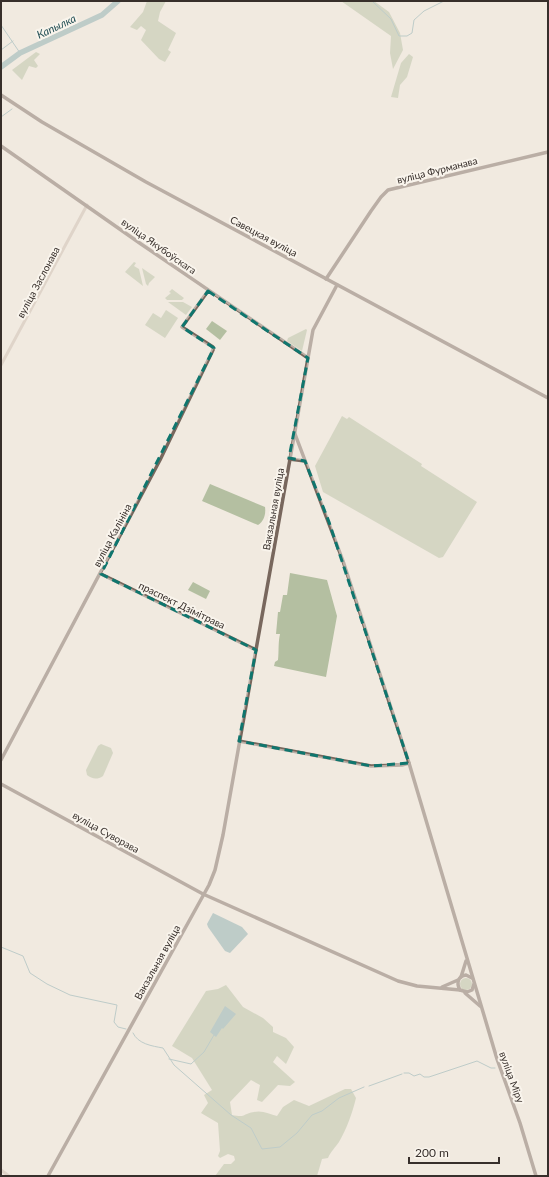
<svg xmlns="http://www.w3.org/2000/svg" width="549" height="1177" viewBox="0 0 549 1177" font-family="Lato,sans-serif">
	<rect width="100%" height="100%" fill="#f1eae0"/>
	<!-- green -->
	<g fill="#b4bfa1">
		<polygon points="147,1 166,1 160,12 158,21 176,33 168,50 171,52 165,62 159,59 141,40 146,30 141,26 137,30 130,27 143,12"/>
		<polygon points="341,1 374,1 389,12 400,33 403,50 393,69 390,53 391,36"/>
		<polygon points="36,52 40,54 34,60 38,66 36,68 29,66 22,80 12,70"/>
		<polygon points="409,54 413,57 407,77 400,85 398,98 391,97 401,63"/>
		<polygon points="134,262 136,263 134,266 139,269 143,286 125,272"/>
		<polygon points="142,268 155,277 149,283 148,286 146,284"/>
		<polygon points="172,289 184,298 182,300 167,300 165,298 171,293 169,292"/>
		<polygon points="168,302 183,302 192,307 186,315"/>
		<polygon points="166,310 178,318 165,338 145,325 153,313 161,318"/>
		<polygon points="212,321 227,331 220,340 206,329"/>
		<polygon points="306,329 307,330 302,351 287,341 288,338"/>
		<polygon points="342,416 347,419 349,417 422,464 421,466 477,502 443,557 439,558 323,492 315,466"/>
		<path d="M 210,484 L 265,507 C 266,514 264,521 258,525 L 202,501 Z"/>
		<path d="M 290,573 L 327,580 L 337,616 L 326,677 L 274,666 L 275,662 L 278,660 C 279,651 278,643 280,634 L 276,634 L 278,612 L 280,612 L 283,595 L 287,595 Z"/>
		<polygon points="193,582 210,591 206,599 188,590"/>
		<path d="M 101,744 L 111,748 L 113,753 L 103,776 C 97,780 92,779 87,775 L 86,770 L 98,746 Z"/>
		<circle cx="466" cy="984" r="6"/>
		<path d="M 226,985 L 243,1007 L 263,1018 L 273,1027 L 273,1032 L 286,1038 L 294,1047 L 286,1064 L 277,1056 L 273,1062 L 295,1082 L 290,1086 L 278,1085 L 262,1102 L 257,1100 L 260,1085 L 251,1080 L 230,1102 L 232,1115 C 246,1118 242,1114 254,1112 C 262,1110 270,1114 277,1116 L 283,1107 L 294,1100 L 309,1106 L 345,1089 L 351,1089 L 356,1098 C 352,1114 347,1128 339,1142 C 335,1148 331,1151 328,1158 L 322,1159 L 317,1176 L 215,1176 L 224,1164 L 231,1164 L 235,1160 L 234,1156 L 228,1154 L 220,1158 L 218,1156 L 220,1151 L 218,1123 L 201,1113 L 208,1103 L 204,1095 L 212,1090 L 192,1058 L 172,1046 L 206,991 L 218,989 Z"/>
	</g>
	<!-- water -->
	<g fill="#81a8ac">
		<polygon points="213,913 242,927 248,934 230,953 225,951 208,927 207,924"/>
		<polygon points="225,1006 236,1014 223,1029 222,1028 216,1037 210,1032"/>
	</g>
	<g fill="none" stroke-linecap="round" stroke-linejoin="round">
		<!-- stream -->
		<g stroke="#81a8ac" stroke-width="1">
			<polyline points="372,1 391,19 399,36 407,36 412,33 414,20 424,11 444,1"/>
			<polyline points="1,25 20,53"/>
			<polyline points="1,50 13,41"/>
			<polyline points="1,117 12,109"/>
			<polyline points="1,947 23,956 30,973 47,984 70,995 117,1005 114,1022 118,1027 126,1029"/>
			<path d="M 133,1033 C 138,1044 152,1046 163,1048 L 174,1065 L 231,1115 L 251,1128 L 262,1149 L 280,1147 L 297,1133 L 312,1115 L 322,1111 L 339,1098 L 364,1087"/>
			<polyline points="169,1059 191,1064 204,1052 214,1035"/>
			<polyline points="404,1073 409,1073 414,1076 420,1074 424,1077 429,1077 477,1061 491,1068 495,1068"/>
			<polyline points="369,1086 402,1074"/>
		</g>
		<!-- river -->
		<polyline stroke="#81a8ac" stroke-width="5.5" points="1,67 20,53 102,15 118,1"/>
		<!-- minor -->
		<g stroke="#c9bbad" stroke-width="3">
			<polyline points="1,365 87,205"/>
			<polyline points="1,1170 9,1176"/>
		</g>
		<!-- major -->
		<g stroke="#78675d" stroke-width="3.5">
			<polyline points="1,95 42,122 146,182 548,398"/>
			<polyline points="1,146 141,244 308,358"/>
			<polyline points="326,279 371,211 381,197 388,190 548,152"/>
			<polyline points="295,434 343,561 409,763 497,1059 520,1123 536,1176"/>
			<polyline points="289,459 305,461"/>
			<polyline points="101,574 256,650"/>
			<polyline points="239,741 371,766 402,765 409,763"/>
			<polyline points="1,760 160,460 213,350 213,347 182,327 208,291"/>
			<polyline points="1,784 203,894 398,981 417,986 460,990"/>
			<polyline points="461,977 466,961"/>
			<path d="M 472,978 L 466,975 C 458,976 456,983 460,990 L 467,992 L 472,990 L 474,984"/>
			<polyline points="442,987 458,980"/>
			<polyline points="465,993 480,1006"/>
			<polyline points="48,1176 209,885 215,870 223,835 313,330 337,285"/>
		</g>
	</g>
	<!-- marked area -->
	<path d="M0 0H549V1177H0ZM 208,291 L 308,358 L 289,458 L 305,461 L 329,522 L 409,763 L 371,766 L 239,741 L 256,650 L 101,574 L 214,348 L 182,327 Z" fill="#f1eae0" fill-opacity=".55" fill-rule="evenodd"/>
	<path fill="none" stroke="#0f766e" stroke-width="3" stroke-dasharray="8 5" stroke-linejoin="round" d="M 208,291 L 308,358 L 289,458 L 305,461 L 329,522 L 409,763 L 371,766 L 239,741 L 256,650 L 101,574 L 214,348 L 182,327 Z"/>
	<g text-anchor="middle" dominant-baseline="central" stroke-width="4" stroke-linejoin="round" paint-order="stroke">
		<!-- street labels -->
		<g font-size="10" fill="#372f2b" stroke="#f9f4ec">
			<text transform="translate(437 170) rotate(-14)">вуліца Фурманава</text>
			<text transform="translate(264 236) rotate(28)">Савецкая вуліца</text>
			<text transform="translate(159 246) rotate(35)">вуліца Якубоўскага</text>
			<text transform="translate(38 282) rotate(-62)">вуліца Заслонава</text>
			<text transform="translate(273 509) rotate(-80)">Вакзальная вуліца</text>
			<text transform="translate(112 535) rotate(-62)">вуліца Калініна</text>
			<text transform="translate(182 605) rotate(26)">праспект Дзімітрава</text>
			<text transform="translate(106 832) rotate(29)">вуліца Суворава</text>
			<text transform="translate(157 962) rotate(-61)">Вакзальная вуліца</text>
			<text transform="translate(512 1077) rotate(70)">вуліца Міру</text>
		</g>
		<!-- water labels -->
		<g font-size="11" font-style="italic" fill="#245056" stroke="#f9f4ec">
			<text transform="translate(56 26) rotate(-25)">Капылка</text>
		</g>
	</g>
	<!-- border -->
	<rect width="549" height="1177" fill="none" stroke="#372f2b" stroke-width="4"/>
	<!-- scale -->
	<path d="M409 1157v6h90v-6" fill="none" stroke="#372f2b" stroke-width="2"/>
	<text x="415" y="1157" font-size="12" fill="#372f2b" stroke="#f9f4ec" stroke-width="3" paint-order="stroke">200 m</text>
</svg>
